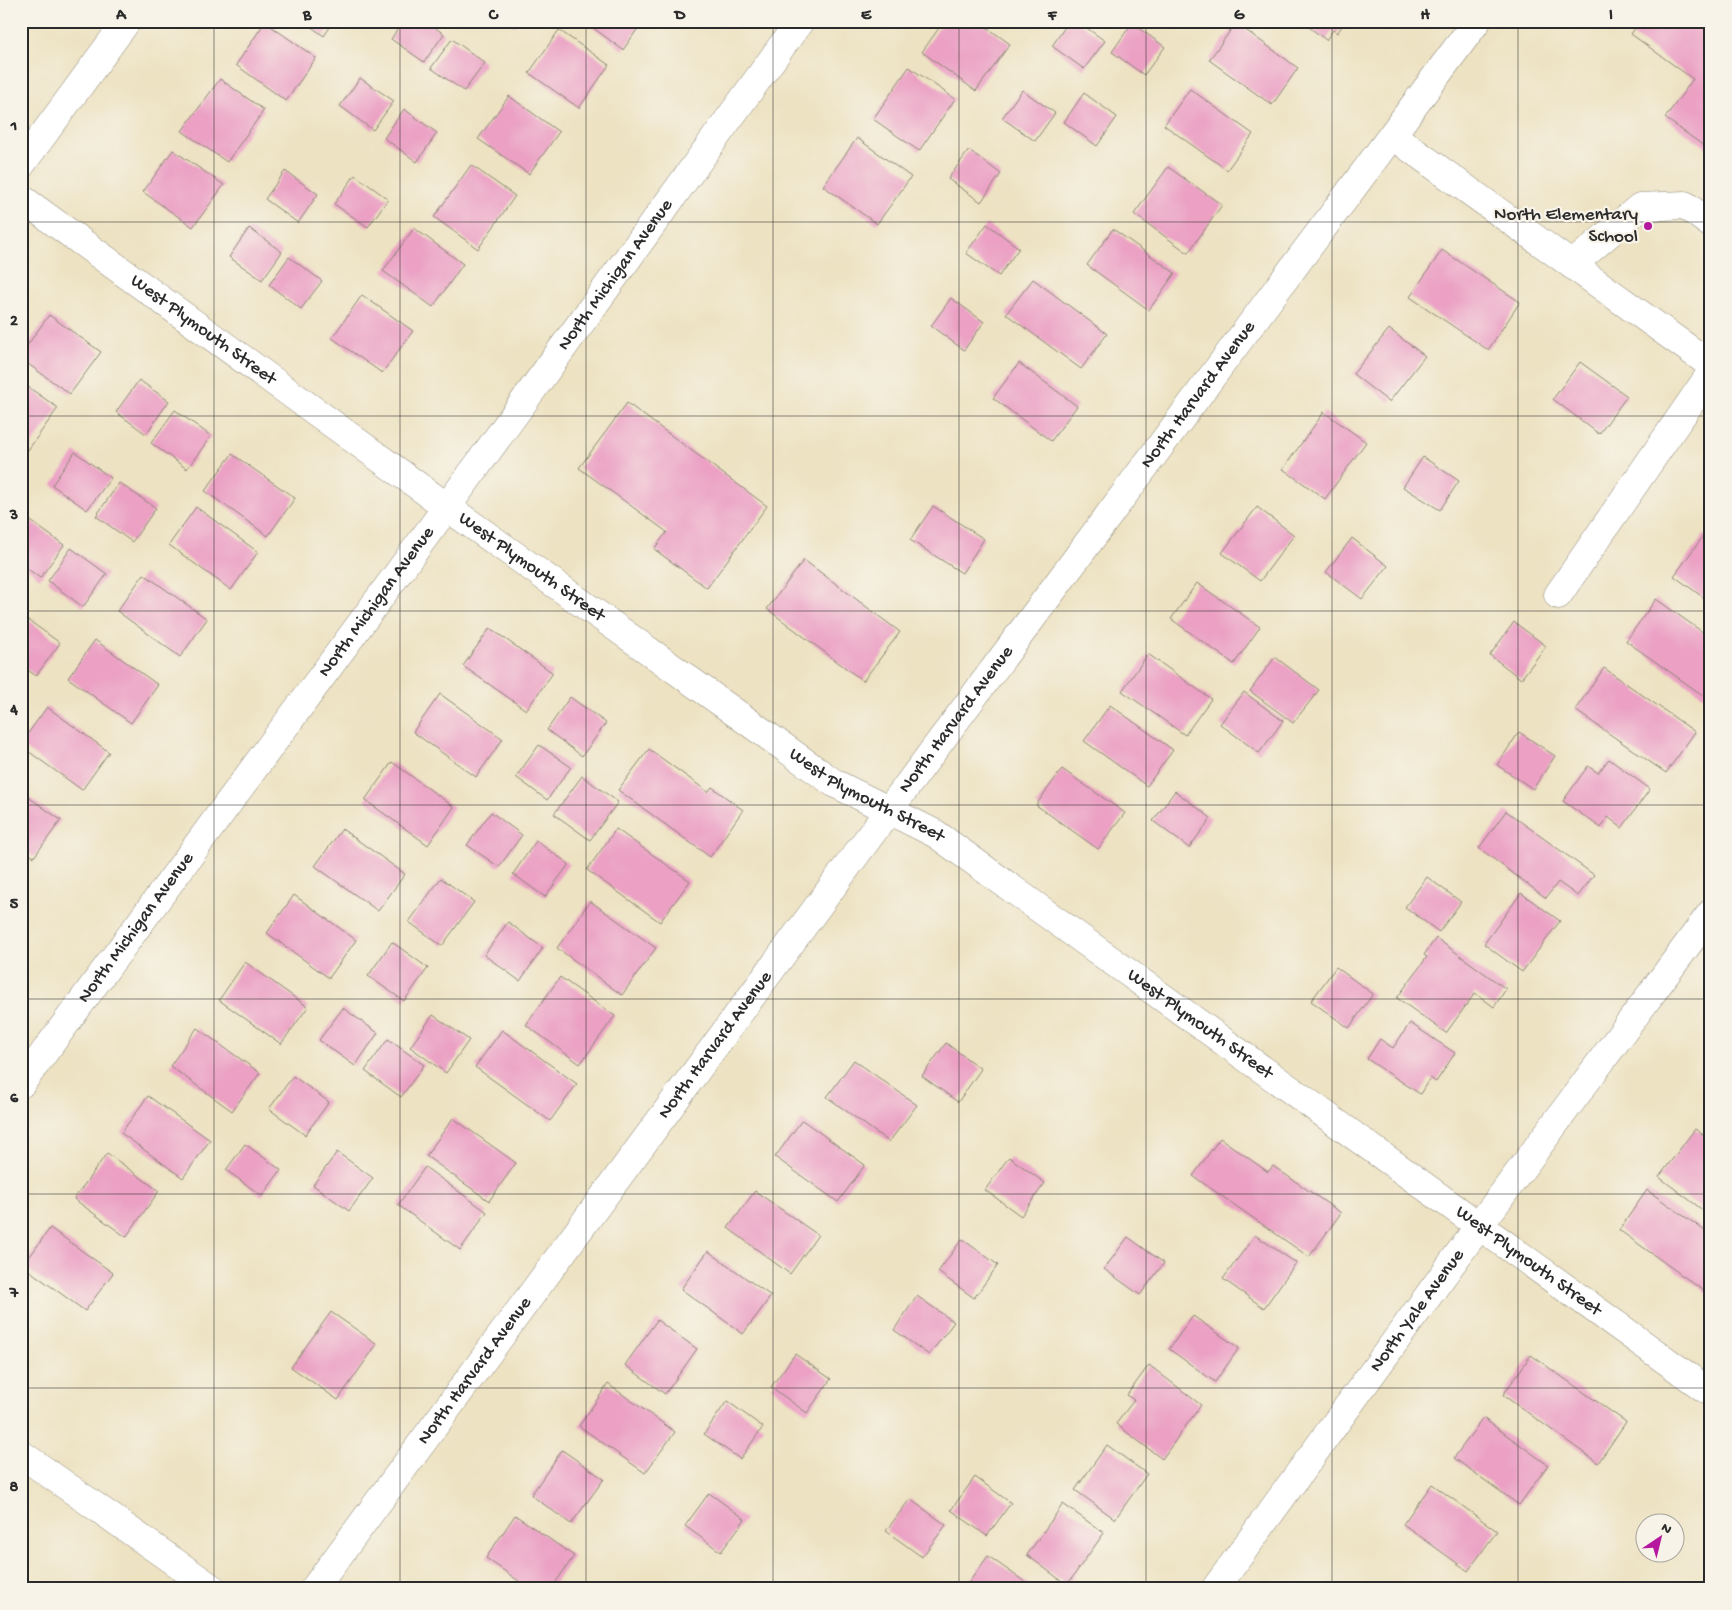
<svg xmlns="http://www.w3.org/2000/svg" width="1732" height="1610" viewBox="0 0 1732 1610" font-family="'Gochi Hand',sans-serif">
	<rect width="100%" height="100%" fill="#f7f3e8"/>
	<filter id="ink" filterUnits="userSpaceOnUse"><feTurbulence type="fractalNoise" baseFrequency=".02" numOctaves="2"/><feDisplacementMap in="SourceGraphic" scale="10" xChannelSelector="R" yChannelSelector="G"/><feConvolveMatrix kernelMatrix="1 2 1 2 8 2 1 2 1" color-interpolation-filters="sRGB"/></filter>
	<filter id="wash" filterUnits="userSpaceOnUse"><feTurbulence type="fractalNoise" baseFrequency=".0096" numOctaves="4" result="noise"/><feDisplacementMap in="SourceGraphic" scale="20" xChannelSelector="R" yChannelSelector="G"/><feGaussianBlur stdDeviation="1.12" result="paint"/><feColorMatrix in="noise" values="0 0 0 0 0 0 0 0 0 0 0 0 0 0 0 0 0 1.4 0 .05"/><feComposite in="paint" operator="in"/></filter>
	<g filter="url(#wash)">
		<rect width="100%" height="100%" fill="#ede2c2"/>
		<g id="blocks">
			<!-- building -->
			<g fill="#eba0c4">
				<polygon points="303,21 334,21 324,36"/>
				<polygon points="403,21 426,21 444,34 424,62 391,39"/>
				<polygon points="508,21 518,21 515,26"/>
				<polygon points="584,21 643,21 623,50"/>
				<polygon points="944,21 978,21 1010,44 976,91 922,52"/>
				<polygon points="1069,21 1077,21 1105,41 1084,69 1052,46"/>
				<polygon points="1301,21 1346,21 1337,33 1333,30 1326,40"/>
				<polygon points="1640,21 1711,21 1711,151 1665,118 1693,79 1631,34"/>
				<polygon points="265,22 316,58 286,101 236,65"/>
				<polygon points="1132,23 1165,47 1144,75 1112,52"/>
				<polygon points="1236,23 1298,68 1272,105 1209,60"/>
				<polygon points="559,30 609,65 579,108 529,73"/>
				<polygon points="452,39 485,63 464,91 431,68"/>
				<polygon points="909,67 955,99 919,151 873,119"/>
				<polygon points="360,78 394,101 373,130 340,106"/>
				<polygon points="220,79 264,110 227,162 182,131"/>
				<polygon points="1190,89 1253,134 1227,170 1164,125"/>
				<polygon points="1022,90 1055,113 1035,141 1002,118"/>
				<polygon points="1084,93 1117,117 1097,146 1064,122"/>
				<polygon points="509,96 559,132 529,174 478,139"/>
				<polygon points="404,109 437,133 417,162 384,138"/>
				<polygon points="857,138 911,177 877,224 823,186"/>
				<polygon points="173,150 224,185 193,227 143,192"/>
				<polygon points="969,150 1001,174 981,202 948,179"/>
				<polygon points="471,165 515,196 478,249 434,217"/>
				<polygon points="1168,167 1222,205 1188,253 1134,214"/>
				<polygon points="285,171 318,194 298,223 265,199"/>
				<polygon points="355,175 388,199 368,227 334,204"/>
				<polygon points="987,224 1019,248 999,276 966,253"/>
				<polygon points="249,228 282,252 262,280 229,257"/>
				<polygon points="414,228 463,264 433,307 383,271"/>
				<polygon points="1113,229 1175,273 1149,310 1087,265"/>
				<polygon points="1442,250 1520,302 1488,350 1410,297"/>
				<polygon points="289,257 322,281 301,309 269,285"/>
				<polygon points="1033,279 1107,334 1081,369 1006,314"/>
				<polygon points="362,295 413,331 382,373 332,338"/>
				<polygon points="951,298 984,322 964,350 931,326"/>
				<polygon points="49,315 101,352 70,394 21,359 21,354"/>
				<polygon points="1389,329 1425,356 1389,402 1353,374"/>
				<polygon points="1580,362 1627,396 1599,434 1553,399"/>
				<polygon points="1019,363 1077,406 1051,441 993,398"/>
				<polygon points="139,380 169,401 146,434 116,412"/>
				<polygon points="21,382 58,408 28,450 21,445"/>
				<polygon points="627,403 767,506 707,588 654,549 667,532 579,468"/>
				<polygon points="175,410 211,436 187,469 151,443"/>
				<polygon points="1324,412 1366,442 1325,499 1283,469"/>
				<polygon points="75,452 111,478 87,510 52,485"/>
				<polygon points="232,454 295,498 268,536 205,491"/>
				<polygon points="1423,457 1459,481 1440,510 1403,487"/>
				<polygon points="119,483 156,508 132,542 96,516"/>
				<polygon points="933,506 984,539 962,573 910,540"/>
				<polygon points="196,507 258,552 231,590 169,545"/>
				<polygon points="1257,507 1294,535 1260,581 1222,553"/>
				<polygon points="28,519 64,545 40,578 21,564 21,529"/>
				<polygon points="1704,535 1711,540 1711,603 1674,576"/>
				<polygon points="1352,538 1388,566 1362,599 1326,572"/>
				<polygon points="71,548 107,574 83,607 48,581"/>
				<polygon points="804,560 900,632 863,681 767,609"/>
				<polygon points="144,574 207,619 180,657 117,611"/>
				<polygon points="1197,583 1260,627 1234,664 1171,619"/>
				<polygon points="1656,599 1711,638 1711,701 1626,641"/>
				<polygon points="24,617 60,643 36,676 21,665 21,621"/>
				<polygon points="1514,622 1546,646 1521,679 1490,655"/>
				<polygon points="490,628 553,673 526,710 463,666"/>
				<polygon points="95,640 158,685 131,723 68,678"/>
				<polygon points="1148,654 1211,699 1185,735 1122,691"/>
				<polygon points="1275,657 1319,690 1293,723 1250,691"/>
				<polygon points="1604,668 1695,732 1666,773 1575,710"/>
				<polygon points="1244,692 1283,721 1259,753 1220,724"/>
				<polygon points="440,694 503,739 476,777 413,732"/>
				<polygon points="570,697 606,723 582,756 547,730"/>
				<polygon points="1110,705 1173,750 1147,786 1084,741"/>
				<polygon points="47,707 109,752 82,790 21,746 21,743"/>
				<polygon points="1519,732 1555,756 1533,789 1497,765"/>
				<polygon points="539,745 571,767 547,800 516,777"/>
				<polygon points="649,749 708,792 712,787 743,810 710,857 618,790"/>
				<polygon points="1609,759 1650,789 1622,828 1608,817 1601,828 1563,801 1588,766 1598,773"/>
				<polygon points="392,762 454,807 428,845 365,800"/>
				<polygon points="1062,769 1125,813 1098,849 1036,805"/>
				<polygon points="582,776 618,802 590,840 554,814"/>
				<polygon points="1175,791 1211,818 1189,848 1153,821"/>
				<polygon points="21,792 61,820 34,857 21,848"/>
				<polygon points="1506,811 1594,875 1578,896 1558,882 1546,898 1479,848"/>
				<polygon points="491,812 522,835 499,867 467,845"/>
				<polygon points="342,829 405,874 378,911 315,866"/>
				<polygon points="616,829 690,881 660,922 587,870"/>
				<polygon points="536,841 569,864 545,897 513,874"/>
				<polygon points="1427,877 1461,902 1439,932 1405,907"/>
				<polygon points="441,878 474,902 442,946 409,922"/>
				<polygon points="1521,893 1560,921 1522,972 1484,944"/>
				<polygon points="294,895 356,940 329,978 267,933"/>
				<polygon points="590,901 656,948 622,995 557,948"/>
				<polygon points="508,922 543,948 520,981 484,955"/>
				<polygon points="1436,938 1506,989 1494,1007 1475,993 1446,1033 1397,998 1427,957 1424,955"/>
				<polygon points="392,942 428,968 404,1001 368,976"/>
				<polygon points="245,962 308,1007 281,1044 219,1000"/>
				<polygon points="1336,967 1373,994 1349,1028 1311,1001"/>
				<polygon points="560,977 615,1016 580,1064 526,1025"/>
				<polygon points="343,1008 378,1033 355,1066 319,1040"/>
				<polygon points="433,1015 469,1040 446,1073 410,1047"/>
				<polygon points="1410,1023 1455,1053 1436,1082 1430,1078 1420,1094 1367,1059 1380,1039 1393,1048"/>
				<polygon points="197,1028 260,1073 232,1111 170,1066"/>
				<polygon points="502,1030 577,1084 550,1121 475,1067"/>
				<polygon points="388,1039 424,1065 401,1097 365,1071"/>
				<polygon points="946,1043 981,1069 958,1102 922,1076"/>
				<polygon points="854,1060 917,1105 889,1142 827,1097"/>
				<polygon points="293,1076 329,1102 305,1135 269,1109"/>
				<polygon points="148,1096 210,1140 183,1178 121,1133"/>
				<polygon points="453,1118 516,1163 489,1201 426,1156"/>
				<polygon points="802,1120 865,1165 838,1202 775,1157"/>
				<polygon points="1695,1129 1711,1140 1711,1179 1708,1183 1711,1185 1711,1203 1704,1211 1659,1177"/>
				<polygon points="1220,1138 1268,1172 1273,1166 1341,1213 1309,1257 1193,1176"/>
				<polygon points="245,1144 281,1170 262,1196 226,1170"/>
				<polygon points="337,1152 373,1178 349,1211 313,1185"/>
				<polygon points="107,1153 159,1191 126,1237 74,1199"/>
				<polygon points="1009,1157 1045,1183 1021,1216 985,1190"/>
				<polygon points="425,1167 487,1212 460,1250 398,1205"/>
				<polygon points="1647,1190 1711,1235 1711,1296 1619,1230"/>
				<polygon points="755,1191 818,1235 790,1274 728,1228"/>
				<polygon points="50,1228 113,1273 85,1311 23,1266"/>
				<polygon points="1255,1235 1296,1263 1264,1308 1223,1279"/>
				<polygon points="1128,1237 1164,1263 1140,1295 1104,1269"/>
				<polygon points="962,1239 998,1265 974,1298 938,1272"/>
				<polygon points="708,1251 771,1296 743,1334 681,1289"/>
				<polygon points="917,1296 954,1322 929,1355 894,1330"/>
				<polygon points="331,1312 377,1344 338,1400 291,1367"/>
				<polygon points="1193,1316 1239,1348 1215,1382 1169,1349"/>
				<polygon points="657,1320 697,1349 665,1394 625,1365"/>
				<polygon points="795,1354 831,1379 807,1413 771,1387"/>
				<polygon points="1531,1355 1626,1422 1598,1463 1503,1395"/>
				<polygon points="1149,1365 1201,1405 1162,1459 1116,1424 1134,1400 1127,1395"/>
				<polygon points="608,1384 675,1432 645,1473 579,1426"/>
				<polygon points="727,1401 763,1427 740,1459 704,1434"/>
				<polygon points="1483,1418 1548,1465 1519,1505 1454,1458"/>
				<polygon points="1107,1445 1147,1474 1115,1519 1075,1490"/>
				<polygon points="562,1450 604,1479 571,1524 531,1495"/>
				<polygon points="975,1477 1011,1503 987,1536 951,1510"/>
				<polygon points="1432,1484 1497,1531 1468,1571 1403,1524"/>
				<polygon points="709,1493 745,1519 721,1552 685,1526"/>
				<polygon points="910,1499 946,1525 922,1557 886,1531"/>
				<polygon points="1063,1504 1104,1533 1067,1585 1027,1555"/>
				<polygon points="515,1515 574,1556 551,1589 530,1589 486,1558"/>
				<polygon points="988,1556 1035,1589 964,1589"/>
			</g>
		</g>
	</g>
	<g filter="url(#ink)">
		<use href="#blocks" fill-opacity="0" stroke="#8c8676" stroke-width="1"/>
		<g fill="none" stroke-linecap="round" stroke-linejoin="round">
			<defs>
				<g id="minor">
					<polyline points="1393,136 1711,365"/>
					<polyline points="21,165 127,21"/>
					<path id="s1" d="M 21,198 L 447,507 L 834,783 L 936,834 L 1711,1393"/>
					<polyline points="1572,265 1640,207 1685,205 1711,224"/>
					<polyline points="1558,595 1711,373"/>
					<path id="s2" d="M 21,1084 L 477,466 L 800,21"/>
					<polyline points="21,1454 213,1589"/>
					<path id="s3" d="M 314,1589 L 889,810 L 1477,21"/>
					<path id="s4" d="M 1215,1589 L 1479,1226 L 1711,913"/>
				</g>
			</defs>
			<!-- minor casing -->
			<use href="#minor" stroke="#8c8676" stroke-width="29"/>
			<!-- minor -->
			<use href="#minor" stroke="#fff" stroke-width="28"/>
		</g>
	</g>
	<!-- grid -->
	<path fill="none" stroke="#2b2b2b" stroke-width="1" stroke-opacity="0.55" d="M 214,21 L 214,1589M 400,21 L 400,1589M 586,21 L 586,1589M 773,21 L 773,1589M 959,21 L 959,1589M 1146,21 L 1146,1589M 1332,21 L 1332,1589M 1518,21 L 1518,1589M 21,222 L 1711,222M 21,416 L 1711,416M 21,611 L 1711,611M 21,805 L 1711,805M 21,999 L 1711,999M 21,1194 L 1711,1194M 21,1388 L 1711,1388"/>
	<!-- markers -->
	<circle fill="#b5179e" stroke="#f7f3e8" stroke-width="2" cx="1648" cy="226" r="5"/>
	<g text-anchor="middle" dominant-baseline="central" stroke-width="4.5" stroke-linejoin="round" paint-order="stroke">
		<!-- poi labels -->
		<g font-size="19" fill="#2b2b2b" stroke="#f7f3e8" text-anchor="end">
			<text x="1638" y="215">North Elementary<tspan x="1638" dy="22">School</tspan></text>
		</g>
		<!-- street labels -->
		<g font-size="19" fill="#2b2b2b" stroke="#f7f3e8">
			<text stroke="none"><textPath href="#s2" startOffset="1004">North Michigan Avenue</textPath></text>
			<text stroke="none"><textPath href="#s1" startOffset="225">West Plymouth Street</textPath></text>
			<text stroke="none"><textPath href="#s3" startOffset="1486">North Harvard Avenue</textPath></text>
			<text stroke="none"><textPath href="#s1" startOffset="630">West Plymouth Street</textPath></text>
			<text stroke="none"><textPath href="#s2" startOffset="599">North Michigan Avenue</textPath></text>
			<text stroke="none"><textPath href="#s3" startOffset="1081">North Harvard Avenue</textPath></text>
			<text stroke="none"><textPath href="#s1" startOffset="1036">West Plymouth Street</textPath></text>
			<text stroke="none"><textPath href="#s2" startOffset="194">North Michigan Avenue</textPath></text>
			<text stroke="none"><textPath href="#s1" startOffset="1441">West Plymouth Street</textPath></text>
			<text stroke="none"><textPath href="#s3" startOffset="676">North Harvard Avenue</textPath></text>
			<text stroke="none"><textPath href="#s1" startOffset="1846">West Plymouth Street</textPath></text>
			<text stroke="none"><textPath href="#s4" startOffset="344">North Yale Avenue</textPath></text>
			<text stroke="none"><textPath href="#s3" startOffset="271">North Harvard Avenue</textPath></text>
		</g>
	</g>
	<!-- margin -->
	<rect width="1732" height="1610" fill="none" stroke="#f7f3e8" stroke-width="55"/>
	<!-- north arrow -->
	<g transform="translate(1660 1538) rotate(35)"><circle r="24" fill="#f7f3e8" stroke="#a5a39c"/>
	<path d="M0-4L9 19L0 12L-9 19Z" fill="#b5179e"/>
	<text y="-8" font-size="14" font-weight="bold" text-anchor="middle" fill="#2b2b2b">N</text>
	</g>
	<rect x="28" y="28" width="1676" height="1554" fill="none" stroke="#2b2b2b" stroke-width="2"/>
	<g font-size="16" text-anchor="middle" font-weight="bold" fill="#2b2b2b">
		<text x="121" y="19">A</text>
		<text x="307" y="19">B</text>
		<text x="493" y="19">C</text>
		<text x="680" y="19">D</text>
		<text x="866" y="19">E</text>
		<text x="1052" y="19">F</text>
		<text x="1239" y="19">G</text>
		<text x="1425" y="19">H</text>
		<text x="1611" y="19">I</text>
		<text x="14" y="130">1</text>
		<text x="14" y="325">2</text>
		<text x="14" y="519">3</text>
		<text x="14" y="714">4</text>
		<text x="14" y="908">5</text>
		<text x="14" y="1102">6</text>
		<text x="14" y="1297">7</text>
		<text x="14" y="1491">8</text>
	</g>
</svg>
